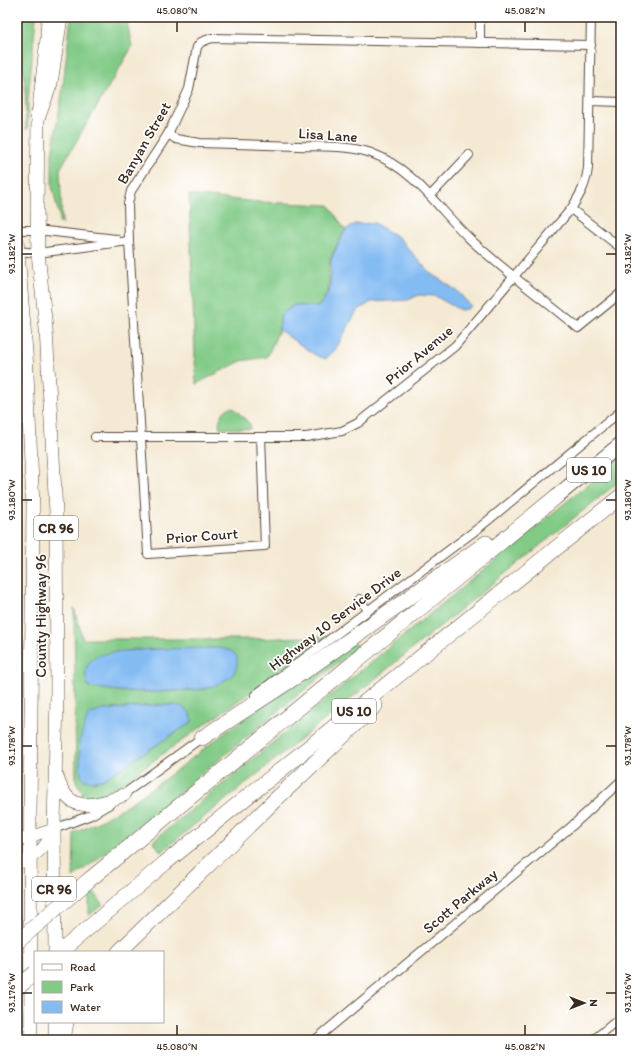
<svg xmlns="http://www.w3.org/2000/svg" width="638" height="1057" viewBox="0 0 638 1057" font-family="Itim,sans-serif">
	<rect width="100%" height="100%" fill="#fff"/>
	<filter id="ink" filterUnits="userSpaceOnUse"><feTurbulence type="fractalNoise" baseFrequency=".025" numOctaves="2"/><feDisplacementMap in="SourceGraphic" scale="8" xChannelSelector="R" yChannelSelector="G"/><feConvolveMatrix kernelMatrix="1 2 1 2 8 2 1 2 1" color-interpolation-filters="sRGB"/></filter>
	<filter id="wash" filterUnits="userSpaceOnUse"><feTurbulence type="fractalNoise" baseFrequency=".012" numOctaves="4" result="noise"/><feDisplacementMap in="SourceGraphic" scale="16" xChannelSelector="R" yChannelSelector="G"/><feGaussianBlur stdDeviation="0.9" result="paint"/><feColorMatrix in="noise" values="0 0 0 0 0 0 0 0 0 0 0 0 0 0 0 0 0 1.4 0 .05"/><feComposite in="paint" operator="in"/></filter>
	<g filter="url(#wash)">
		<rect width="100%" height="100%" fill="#f4e9d3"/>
		<!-- green -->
		<g fill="#82cb87" stroke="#5e7a52" fill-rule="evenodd">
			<polygon points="20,17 36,17 28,100 28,129 26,129 25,85 19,37"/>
			<polygon points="71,17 126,17 132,47 60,169 62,224 58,222 60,219 52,186 52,153 62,93"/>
			<path d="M 189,195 L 259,202 L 329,205 L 345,230 C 341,239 334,248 331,258 C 324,278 337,287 318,307 L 295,305 L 281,314 L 279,330 L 267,357 L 241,361 L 196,384 Z"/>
			<path d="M 231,407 L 234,408 L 250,424 L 250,429 L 220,428 C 217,421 223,409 231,407 Z"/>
			<polygon points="621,457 621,480 161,852 153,841"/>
			<path d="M 74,608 L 83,639 L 254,639 L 330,636 L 115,788 C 102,795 94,800 81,795 L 83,792 L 76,782 ZM 219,648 L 205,689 L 156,692 L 119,691 L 132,650 ZM 158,705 L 173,705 L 191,722 L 104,779 L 93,782 L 85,780 L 103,710 Z"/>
			<path d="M 354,643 L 357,647 L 95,861 L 73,877 L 74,833 C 133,809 188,760 239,722 C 276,694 316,669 354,643 Z"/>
			<polygon points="94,892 103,905 89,915 89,896"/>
		</g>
		<!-- water -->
		<g fill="#83bbf3" stroke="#5f7288">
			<polygon points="374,223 398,237 430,273 456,290 471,306 467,309 460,310 435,296 419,295 408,300 371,302 357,311 335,350 326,359 315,355 279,330 281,314 295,305 318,307 324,300 330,288 331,259 345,230 355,224"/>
			<path d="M 219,648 L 232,651 L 237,657 L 237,666 L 232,676 L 217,685 L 205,689 L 156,692 L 119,691 L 89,687 C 84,677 84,664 95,657 C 114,647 194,649 219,648 Z"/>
			<path d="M 158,705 C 174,705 191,703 192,722 L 104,779 C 95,781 88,784 81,776 L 79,742 L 88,715 L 103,710 Z"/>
		</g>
	</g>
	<g filter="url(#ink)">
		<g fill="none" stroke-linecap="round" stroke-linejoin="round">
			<defs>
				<g id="minor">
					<polyline points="480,43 480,17"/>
					<polyline points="591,101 621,102"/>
					<path d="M 168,134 L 176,139 L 199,143 C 232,144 265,145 299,146 C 322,147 348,145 371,153 C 415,169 438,209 470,239 C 504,271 542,298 578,328 L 621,293"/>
					<polyline points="431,195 469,155"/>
					<polyline points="571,209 621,248"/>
					<polyline points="17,230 37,230 116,239"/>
					<polyline points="17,251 38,253 129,241"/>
					<path d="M 95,437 L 306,437 L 342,431 L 358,423 L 455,346 L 571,209 C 580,195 586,185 588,168 L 591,17"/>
					<polyline points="261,437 265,546 148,554 129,241 128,204 131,191 168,134 189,89 197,47 201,42 212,38 591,45"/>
					<polyline points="359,599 368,611"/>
					<polyline points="255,695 480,527 621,411"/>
					<polyline points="121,796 204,736"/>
					<polyline points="54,829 91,815 110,804"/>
					<polyline points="315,1040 572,826 621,781"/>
					<polyline points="593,1040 621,1017"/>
				</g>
				<g id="tertiary">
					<polyline points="17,841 54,829"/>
					<path d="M 17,864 C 38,856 44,849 54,829"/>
				</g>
				<g id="primary">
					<polyline points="48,17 47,39 38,116 37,209 38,253 46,329 56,512 57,696 54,826 55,952"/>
					<polyline points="17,241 26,352 33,506 30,819 31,1040"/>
					<path d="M 57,776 C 67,816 95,806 124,795"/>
					<polyline points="55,1022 55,1040"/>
				</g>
				<polyline id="trunk" points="557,496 621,444"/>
				<g id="motorway">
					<polyline points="38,116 50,83 60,17"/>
					<polyline points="202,738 311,667 486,543"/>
					<polyline points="89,880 557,496"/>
					<polyline points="60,952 165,863 621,496"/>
					<polyline points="119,952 273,802 375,706"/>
					<polyline points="63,1040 66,1022"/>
				</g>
			</defs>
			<!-- minor casing -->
			<use href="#minor" stroke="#574739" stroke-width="10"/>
			<!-- tertiary casing -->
			<use href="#tertiary" stroke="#574739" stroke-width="12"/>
			<!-- primary casing -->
			<use href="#primary" stroke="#574739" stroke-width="14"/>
			<!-- trunk casing -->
			<use href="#trunk" stroke="#574739" stroke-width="16"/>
			<!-- motorway casing -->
			<use href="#motorway" stroke="#574739" stroke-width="16"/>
			<!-- minor -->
			<use href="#minor" stroke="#fff" stroke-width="8"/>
			<!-- tertiary -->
			<use href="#tertiary" stroke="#fff" stroke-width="11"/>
			<!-- primary -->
			<use href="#primary" stroke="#fff" stroke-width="13"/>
			<!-- trunk -->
			<use href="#trunk" stroke="#fff" stroke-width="14"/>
			<!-- motorway -->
			<use href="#motorway" stroke="#fff" stroke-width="15"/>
			<defs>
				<g id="motorway-bridge">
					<polyline points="17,942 89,880"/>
					<polyline points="17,988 35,973"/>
				</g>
			</defs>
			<!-- motorway-bridge casing -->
			<use href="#motorway-bridge" stroke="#574739" stroke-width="16" stroke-linecap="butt"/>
			<!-- motorway-bridge -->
			<use href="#motorway-bridge" stroke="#fff" stroke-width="15"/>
		</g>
	</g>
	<!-- ticks -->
	<path fill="none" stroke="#3b2a1e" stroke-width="1.5" d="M 177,22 L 177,32M 525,22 L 525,32M 22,254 L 32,254M 606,254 L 616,254M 22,500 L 32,500M 606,500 L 616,500M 22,746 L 32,746M 606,746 L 616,746M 22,993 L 32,993M 606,993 L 616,993M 177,1025 L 177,1035M 525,1025 L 525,1035"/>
	<g text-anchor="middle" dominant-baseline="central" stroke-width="3.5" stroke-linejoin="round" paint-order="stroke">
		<!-- shield labels -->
		<g fill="#fff" stroke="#766a62" stroke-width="1">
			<rect x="567" y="458" width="44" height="24" rx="3"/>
			<rect x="34" y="516" width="44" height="24" rx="3"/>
			<rect x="332" y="699" width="44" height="24" rx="3"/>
			<rect x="32" y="877" width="44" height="24" rx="3"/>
		</g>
		<g font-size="14" font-weight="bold" fill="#3b2a1e">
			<text x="589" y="470">US 10</text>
			<text x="56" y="528">CR 96</text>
			<text x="354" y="711">US 10</text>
			<text x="54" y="889">CR 96</text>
		</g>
		<!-- street labels -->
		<g font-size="15" fill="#3b2a1e" stroke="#fff">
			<text transform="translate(328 135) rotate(4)">Lisa Lane</text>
			<text transform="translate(144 143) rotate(-60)">Banyan Street</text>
			<text transform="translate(419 355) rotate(-40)">Prior Avenue</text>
			<text transform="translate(202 536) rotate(-4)">Prior Court</text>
			<text transform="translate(41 616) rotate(-90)">County Highway 96</text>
			<text transform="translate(335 619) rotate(-37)">Highway 10 Service Drive</text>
			<text transform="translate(460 901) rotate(-40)">Scott Parkway</text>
		</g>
	</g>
	<!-- margin -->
	<rect width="638" height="1057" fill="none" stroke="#fff" stroke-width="44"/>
	<!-- legend -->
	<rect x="34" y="951" width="130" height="72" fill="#ffffff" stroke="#b1aaa5"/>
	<rect x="42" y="964" width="20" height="6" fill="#ffffff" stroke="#b1aaa5"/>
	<text x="70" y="971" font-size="12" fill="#3b2a1e">Road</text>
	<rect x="42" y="981" width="20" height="12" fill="#82cb87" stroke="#b1aaa5"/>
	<text x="70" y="991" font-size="12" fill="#3b2a1e">Park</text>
	<rect x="42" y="1001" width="20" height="12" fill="#83bbf3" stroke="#b1aaa5"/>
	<text x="70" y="1011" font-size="12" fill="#3b2a1e">Water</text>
	<!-- north arrow -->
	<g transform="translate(584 1003) rotate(90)" stroke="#ffffff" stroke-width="3" paint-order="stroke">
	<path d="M0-3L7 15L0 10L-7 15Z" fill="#3b2a1e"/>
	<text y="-6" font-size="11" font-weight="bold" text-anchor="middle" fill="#3b2a1e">N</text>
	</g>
	<rect x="22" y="22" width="594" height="1013" fill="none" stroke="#3b2a1e" stroke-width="1.5"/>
	<g font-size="10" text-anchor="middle" fill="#3b2a1e">
		<text x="177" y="14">45.080°N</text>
		<text x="525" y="14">45.082°N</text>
		<text transform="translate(627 254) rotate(-90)" y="4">93.182°W</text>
		<text transform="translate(11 254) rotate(-90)" y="4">93.182°W</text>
		<text transform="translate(627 500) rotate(-90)" y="4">93.180°W</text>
		<text transform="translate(11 500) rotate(-90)" y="4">93.180°W</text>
		<text transform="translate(627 746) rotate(-90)" y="4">93.178°W</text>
		<text transform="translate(11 746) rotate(-90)" y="4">93.178°W</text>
		<text transform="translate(11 993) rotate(-90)" y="4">93.176°W</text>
		<text transform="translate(627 993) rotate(-90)" y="4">93.176°W</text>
		<text x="177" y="1050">45.080°N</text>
		<text x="525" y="1050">45.082°N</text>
	</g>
</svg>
